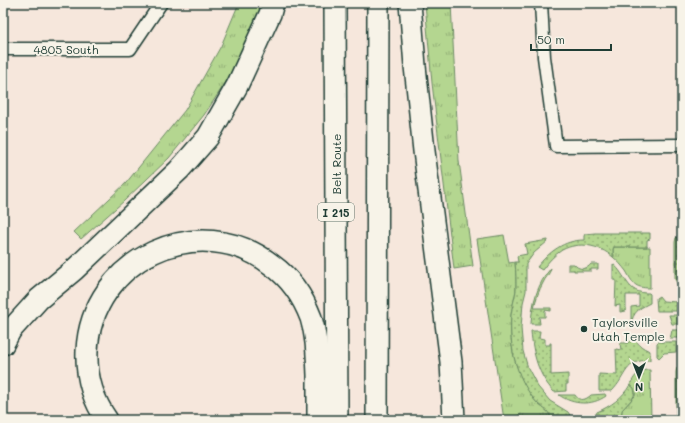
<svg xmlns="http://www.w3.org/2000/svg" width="685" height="423" viewBox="0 0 685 423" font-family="Mali,sans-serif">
	<defs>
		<pattern id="grass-tufts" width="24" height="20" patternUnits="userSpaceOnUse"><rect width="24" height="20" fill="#b4d690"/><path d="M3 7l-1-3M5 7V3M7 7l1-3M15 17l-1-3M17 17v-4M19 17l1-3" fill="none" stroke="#92af76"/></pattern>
		<pattern id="garden-dots" width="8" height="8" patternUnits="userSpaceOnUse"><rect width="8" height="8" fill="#b4d690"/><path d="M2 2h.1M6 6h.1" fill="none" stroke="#92af76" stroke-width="1.8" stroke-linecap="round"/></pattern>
	</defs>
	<rect width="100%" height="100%" fill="#f6e7dc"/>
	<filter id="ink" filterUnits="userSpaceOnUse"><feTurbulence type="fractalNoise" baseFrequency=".025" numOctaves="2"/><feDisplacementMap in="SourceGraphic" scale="8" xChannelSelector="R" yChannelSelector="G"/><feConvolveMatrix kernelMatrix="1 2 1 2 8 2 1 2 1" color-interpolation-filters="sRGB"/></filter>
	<g filter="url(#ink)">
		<!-- grass -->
		<g fill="url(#grass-tufts)" stroke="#6a8a62">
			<polygon points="239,3 263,3 244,50 224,85 204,115 169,158 124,201 81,239 74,232 126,183 185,110 221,46"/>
			<polygon points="425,3 451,3 459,161 473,266 454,269 432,83"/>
			<path d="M 504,235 L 509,263 L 515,262 C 516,272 516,281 516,290 C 515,298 512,306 511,315 C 510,331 511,348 516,364 C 521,378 528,393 538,404 C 544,409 551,412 551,420 L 504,420 L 477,239 Z"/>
			<path d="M 614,247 L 650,247 L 650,288 C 634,288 633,283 626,271 C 622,266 618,261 613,257 L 613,249 Z"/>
			<path d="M 646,370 L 650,370 L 651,420 L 621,420 L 622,410 L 635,396 C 636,391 634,388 630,385 C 634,377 637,372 646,370 Z"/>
		</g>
		<!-- garden -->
		<g fill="url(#garden-dots)" stroke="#6a8a62">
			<path d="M 595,233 L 650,233 L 650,239 L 647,240 L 647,247 L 614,247 L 613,249 L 613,257 C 599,245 579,241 562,250 C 554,255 548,262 542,270 L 537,267 C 549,252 564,240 584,240 L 584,236 L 585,234 Z"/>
			<polygon points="680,234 682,234 682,239 680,239 680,283 682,283 682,288 678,285 675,279 675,242 676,238"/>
			<path d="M 548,240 L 548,241 L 534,253 L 526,264 L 526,291 L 523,303 L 521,328 L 523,351 L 528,368 L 538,387 L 550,401 L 568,412 L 573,420 L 551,420 C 551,412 544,409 538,404 C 528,393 520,378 516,364 C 511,348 510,331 511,315 C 512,306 515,298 516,290 C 516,281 516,272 515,262 L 518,262 L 517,256 L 527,254 L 525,244 Z"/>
			<path d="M 568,264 L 574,264 C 578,270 587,270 591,264 L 598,264 L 598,269 L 591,269 L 591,271 L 574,271 L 574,270 L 568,270 Z"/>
			<path d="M 613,264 C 627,275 626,294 649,293 L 650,294 L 650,303 C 642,307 635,310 632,320 L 631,320 L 631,307 L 639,306 L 639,295 L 626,295 L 626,311 L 620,312 L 620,305 L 615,306 L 616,280 L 613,280 Z"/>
			<path d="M 551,268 C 550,274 545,278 543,283 C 539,290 536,299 534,308 L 551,308 L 551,311 L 545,310 L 545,317 L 539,317 L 540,324 L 531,324 C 532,304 537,284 551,268 Z"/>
			<polygon points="659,296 663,301 676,302 677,311 657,311 656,298"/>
			<polygon points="669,315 682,315 682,324 672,324"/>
			<polygon points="672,330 682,330 682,338 670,338 671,335"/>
			<path d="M 531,331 L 540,331 L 539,338 L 545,339 L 545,345 L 550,345 L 550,343 L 551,343 L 551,375 L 568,374 L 568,384 L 566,384 L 566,391 L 554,392 C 538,375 533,354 531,331 Z"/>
			<path d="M 628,335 L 633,335 C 636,343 642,348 650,351 L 650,360 C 624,360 627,376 612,391 L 599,391 L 599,374 L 617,375 L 616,349 L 621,350 L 620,343 L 628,343 Z"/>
			<polygon points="658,342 676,342 676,352 664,353 659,358 657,356 657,343"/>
			<polygon points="682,364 682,372 679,372 679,415 682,415 682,420 681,420 676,416 676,372 677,368"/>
			<path d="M 630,385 L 634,388 L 635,394 L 632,399 L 622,410 L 621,420 L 593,420 L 597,412 C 611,406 622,398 630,385 Z"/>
			<path d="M 605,394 L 606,396 C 592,406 573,405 559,395 L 575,395 C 579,402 586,400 591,395 Z"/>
		</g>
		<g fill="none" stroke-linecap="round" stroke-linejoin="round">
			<defs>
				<g id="minor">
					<polyline points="541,3 544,57 556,146 682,145"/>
					<polyline points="3,49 130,49 161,3"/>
				</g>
				<g id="motorway">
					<polyline points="335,3 337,420"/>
					<polyline points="410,3 415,66 424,151 451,362 454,420"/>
					<polyline points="3,344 10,331 39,299 74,270 179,170 208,137 237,86 270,14 273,3"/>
					<path d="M 107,420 C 93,400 86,376 87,351 C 91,259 199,208 272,265 C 290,278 303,297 311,318 C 317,337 317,355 318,375 C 318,390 318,405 318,420"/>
					<polyline points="377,420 378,3"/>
				</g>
			</defs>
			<!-- minor casing -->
			<use href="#minor" stroke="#1f3d34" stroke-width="15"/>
			<!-- motorway casing -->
			<use href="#motorway" stroke="#1f3d34" stroke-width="24"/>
			<!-- minor -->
			<use href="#minor" stroke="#f7f3e8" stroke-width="12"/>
			<!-- motorway -->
			<use href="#motorway" stroke="#f7f3e8" stroke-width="21"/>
		</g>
	</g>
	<!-- markers -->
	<circle fill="#1f3d34" stroke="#f7f3e8" stroke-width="1.5" cx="584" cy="329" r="4"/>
	<g text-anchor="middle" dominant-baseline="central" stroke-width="4" stroke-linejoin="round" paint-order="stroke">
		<!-- shield labels -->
		<rect fill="#f7f3e8" stroke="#60746a" stroke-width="1" x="318" y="203" width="36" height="18" rx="3"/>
		<g font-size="11" font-weight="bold" fill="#1f3d34">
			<text x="336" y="212">I 215</text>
		</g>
		<!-- street labels -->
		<g font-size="12" fill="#1f3d34" stroke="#f7f3e8">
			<text x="66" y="49">4805 South</text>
			<text transform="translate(336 164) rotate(-90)">Belt Route</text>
		</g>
		<!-- poi labels -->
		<g font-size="12" fill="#1f3d34" stroke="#f7f3e8" text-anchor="start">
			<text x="592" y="322">Taylorsville<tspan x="592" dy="14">Utah Temple</tspan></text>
		</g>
	</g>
	<!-- margin -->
	<rect width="685" height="423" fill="none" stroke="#f7f3e8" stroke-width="16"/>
	<rect x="8" y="8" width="669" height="407" fill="none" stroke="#1f3d34" stroke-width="1.5" filter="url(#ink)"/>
	<!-- north arrow -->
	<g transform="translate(639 377) rotate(180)" stroke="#f7f3e8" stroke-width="3" paint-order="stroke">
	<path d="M0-3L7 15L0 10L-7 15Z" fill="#1f3d34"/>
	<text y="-6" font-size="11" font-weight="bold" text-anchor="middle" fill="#1f3d34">N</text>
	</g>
	<!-- scale -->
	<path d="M531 44v6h80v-6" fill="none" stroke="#1f3d34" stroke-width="2"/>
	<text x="537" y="44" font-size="12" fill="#1f3d34" stroke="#f7f3e8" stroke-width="3" paint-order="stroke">50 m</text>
</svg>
